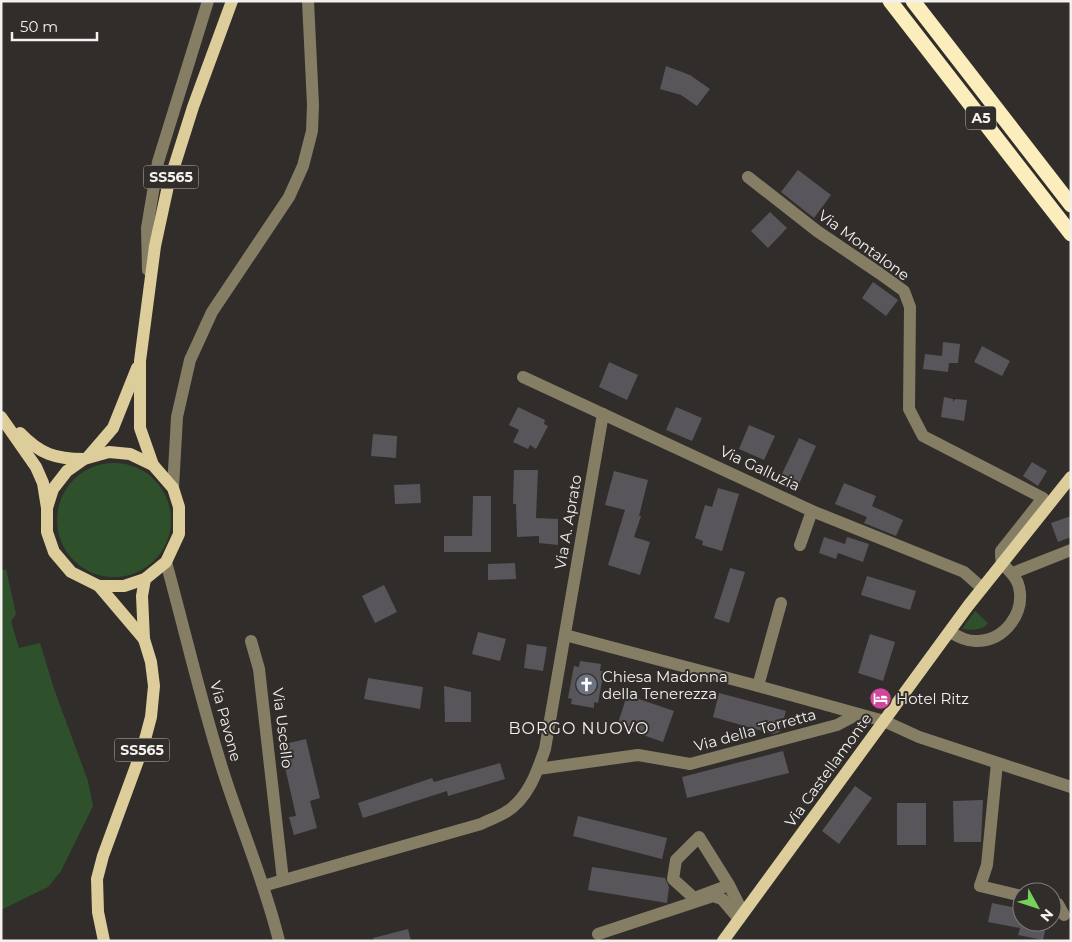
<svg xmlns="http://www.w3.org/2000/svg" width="1072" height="942" viewBox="0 0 1072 942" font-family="Montserrat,sans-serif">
	<rect width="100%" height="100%" fill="#312d2b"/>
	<!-- green -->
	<g fill="#2e512c">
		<circle cx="114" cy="520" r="57"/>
		<polygon points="6,569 16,614 11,621 19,648 40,643 54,689 88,781 93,806 61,871 48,887 3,909 1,909 1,571"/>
		<path d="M 975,611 L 988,623 C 982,631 971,630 962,629 Z"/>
	</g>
	<!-- building -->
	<g fill="#58565b">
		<polygon points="666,66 690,75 710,89 697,106 681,95 660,89"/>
		<polygon points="798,170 831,195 814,218 781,192"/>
		<polygon points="770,212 787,228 768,248 751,231"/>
		<polygon points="873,282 898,300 886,316 862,298"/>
		<polygon points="943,342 960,344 958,363 949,363 948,372 923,369 925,354 942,356"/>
		<polygon points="982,346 1010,361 1002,376 974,362"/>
		<polygon points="609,362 638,375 627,400 599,387"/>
		<polygon points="944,397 953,399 953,402 955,399 967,400 964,421 941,417"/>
		<polygon points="518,407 545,420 544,424 548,426 536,449 530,445 528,449 513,442 519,430 509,425"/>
		<polygon points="676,407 702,418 692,441 666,430"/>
		<polygon points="749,425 775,436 764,460 739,449"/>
		<polygon points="373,434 397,436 396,458 371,456"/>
		<polygon points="799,438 816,446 799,484 781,476"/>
		<polygon points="1032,462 1047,471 1038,486 1023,476"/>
		<polygon points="514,470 538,470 536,518 558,519 558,545 539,543 539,536 517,537 516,504 513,504"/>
		<polygon points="614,471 648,480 639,516 641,516 634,537 650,542 640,575 608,565 625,510 605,505"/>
		<polygon points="844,483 876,496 872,506 903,520 896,536 864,523 867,517 835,504"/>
		<polygon points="420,484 421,503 395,504 394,485"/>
		<polygon points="718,488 739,494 722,551 702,545 703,541 695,538 705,505 712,507"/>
		<polygon points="473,496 491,496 491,552 444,552 444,536 472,536"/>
		<polygon points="1071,516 1071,537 1058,542 1051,523"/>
		<polygon points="824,537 845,544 847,537 869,544 863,562 838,553 836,559 819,553"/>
		<polygon points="515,563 516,579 488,580 488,564"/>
		<polygon points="730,568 745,572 729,623 714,618"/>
		<polygon points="867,576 916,591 910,610 861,595"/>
		<polygon points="384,585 397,612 375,623 362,596"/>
		<polygon points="478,632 506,639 500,661 472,654"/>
		<polygon points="870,634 895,642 883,681 858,673"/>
		<polygon points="527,644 547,647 543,671 524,668"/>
		<polygon points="580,661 601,664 600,671 604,671 598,703 594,702 594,708 571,704 572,699 568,698 574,666 579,667"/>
		<polygon points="368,678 423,687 420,709 364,699"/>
		<polygon points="444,686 471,692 471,722 445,722"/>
		<polygon points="719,693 786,711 780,732 773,734 713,717"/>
		<polygon points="627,695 674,711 663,742 617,726"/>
		<polygon points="306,739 320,798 310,801 317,828 294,835 289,817 296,816 280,745"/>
		<polygon points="783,751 789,773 687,798 682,777"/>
		<polygon points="500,763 505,779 448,796 447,791 363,818 358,803 432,778 434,782"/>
		<polygon points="855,786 872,798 839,844 822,831"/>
		<polygon points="983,800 981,842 954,842 953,801"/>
		<rect x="897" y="803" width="29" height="42"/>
		<polygon points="578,816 667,838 662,859 573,836"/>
		<polygon points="592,867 665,878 669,887 667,903 588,890"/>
		<polygon points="992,903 1022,909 1022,922 1047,922 1043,940 1018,935 1020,928 988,922"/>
		<polygon points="408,929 411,941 374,941 373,938"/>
	</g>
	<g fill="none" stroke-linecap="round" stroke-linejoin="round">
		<!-- minor -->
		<g stroke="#857e65" stroke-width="12">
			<path d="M 748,177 L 817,231 L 879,273 L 904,291 L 910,307 L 909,409 L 923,436 L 1043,498 L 1001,551 C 1001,554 1001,560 1002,562 C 1008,572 1016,574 1019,587 C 1025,613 1005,640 978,641 C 968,642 959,637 950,632"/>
			<polyline points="148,270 147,228 158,162 208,1"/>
			<polyline points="523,377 812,511 964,572 982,588"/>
			<polyline points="173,488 177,417 190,360 212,312 289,197 303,166 312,131 313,105 308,1"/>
			<polyline points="800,545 812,511"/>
			<path d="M 166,562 C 185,631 201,702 223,771 C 241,828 265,883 279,941"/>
			<polyline points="1013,573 1071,550"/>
			<polyline points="565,635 758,686 884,721 919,737 1071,787"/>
			<polyline points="251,641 259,669 261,687 283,880"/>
			<polyline points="758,686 781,603"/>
			<polyline points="997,763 987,865 980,886 1022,896"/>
			<polyline points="538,769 638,755 690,764 837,725 858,714"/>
			<polyline points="729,885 694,898 673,879 676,860 699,837 729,885 743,913"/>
			<path d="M 263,886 L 481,824 C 489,820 498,817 506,812 C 528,799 537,772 545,749 L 603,414"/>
			<polyline points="1052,903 1058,904 1064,915"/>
			<polyline points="598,934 713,896 722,899 739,919"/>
		</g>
		<!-- major -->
		<g stroke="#ddcd9a" stroke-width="12">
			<polyline points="1,417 36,467 43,483 47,508 47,532 54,552 71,572 99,586 124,586 145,579 166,562 179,534 179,507 173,488 153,465 130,454 109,452 84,459 67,471 53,489 47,508"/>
			<path d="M 20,433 C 40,454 55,459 84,459"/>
			<polyline points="88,457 113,428 137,368"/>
			<polyline points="153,465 140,428 140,361 155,246 168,186 193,107 232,1"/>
			<polyline points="99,586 144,639"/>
			<polyline points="104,941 98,912 97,879 103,856 143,747 151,717 154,686 151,662 144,639 142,596 145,579"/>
			<polyline points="723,941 968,606 1071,477"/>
		</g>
		<!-- highway -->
		<g stroke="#fcedbc" stroke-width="15">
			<polyline points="890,1 1071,234"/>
			<polyline points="913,1 1071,205"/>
		</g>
	</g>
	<!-- icons -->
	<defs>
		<symbol id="church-disc" viewBox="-11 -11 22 22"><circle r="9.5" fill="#6b7280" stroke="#312d2b"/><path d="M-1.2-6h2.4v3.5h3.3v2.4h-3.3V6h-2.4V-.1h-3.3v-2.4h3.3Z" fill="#fff"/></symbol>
		<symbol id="hotel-disc" viewBox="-11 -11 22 22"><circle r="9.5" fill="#d1479c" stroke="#312d2b"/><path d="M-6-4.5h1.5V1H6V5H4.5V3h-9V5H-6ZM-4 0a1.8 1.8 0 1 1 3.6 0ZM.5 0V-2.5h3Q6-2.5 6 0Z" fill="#fff"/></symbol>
	</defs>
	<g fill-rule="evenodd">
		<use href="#church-disc" x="574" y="672" width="25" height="25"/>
		<use href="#hotel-disc" x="868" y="686" width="25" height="25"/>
	</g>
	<g text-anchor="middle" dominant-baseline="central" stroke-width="4" stroke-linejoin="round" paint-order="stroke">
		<!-- shield labels -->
		<g fill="#312d2b" stroke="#b9b6b4" stroke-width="1">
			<rect x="966" y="106.5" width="30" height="23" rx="4"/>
			<rect x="143.5" y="165.5" width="55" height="23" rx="4"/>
			<rect x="114.5" y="738.5" width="55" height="23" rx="4"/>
		</g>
		<g font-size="14" font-weight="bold" fill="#f3f0ee">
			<text x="981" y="118">A5</text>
			<text x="171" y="177">SS565</text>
			<text x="142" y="750">SS565</text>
		</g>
		<!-- street labels -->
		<g font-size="15" fill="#f3f0ee" stroke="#312d2b">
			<text transform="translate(864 245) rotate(36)">Via Montalone</text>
			<text transform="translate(760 468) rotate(25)">Via Galluzia</text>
			<text transform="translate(568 522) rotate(-80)">Via A. Aprato</text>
			<text transform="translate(226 721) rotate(75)">Via Pavone</text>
			<text transform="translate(283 728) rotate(83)">Via Uscello</text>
			<text transform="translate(755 730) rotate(-15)">Via della Torretta</text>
			<text transform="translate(828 770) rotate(-54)">Via Castellamonte</text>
		</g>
		<!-- poi labels -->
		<g font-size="15" fill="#f3f0ee" stroke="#312d2b" text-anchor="start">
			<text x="602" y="676">Chiesa Madonna<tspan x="602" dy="17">della Tenerezza</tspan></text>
			<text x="896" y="698">Hotel Ritz</text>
		</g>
		<!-- neighbourhood labels -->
		<g font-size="16" letter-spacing="1" fill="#f3f0ee" stroke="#312d2b">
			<text x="579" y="728">BORGO NUOVO</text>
		</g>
	</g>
	<!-- border -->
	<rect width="1072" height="942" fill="none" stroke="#f3f0ee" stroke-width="5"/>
	<!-- north arrow -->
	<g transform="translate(1037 907) rotate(130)"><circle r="24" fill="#312d2b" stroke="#7f7b79"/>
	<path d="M0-4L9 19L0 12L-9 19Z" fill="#75d25b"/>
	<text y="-8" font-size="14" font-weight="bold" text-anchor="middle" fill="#f3f0ee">N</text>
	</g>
	<!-- scale -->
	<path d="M12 32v8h85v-8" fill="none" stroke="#f3f0ee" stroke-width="2.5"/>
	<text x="20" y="32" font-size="15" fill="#f3f0ee" stroke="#312d2b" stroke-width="4" paint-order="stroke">50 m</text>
</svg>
